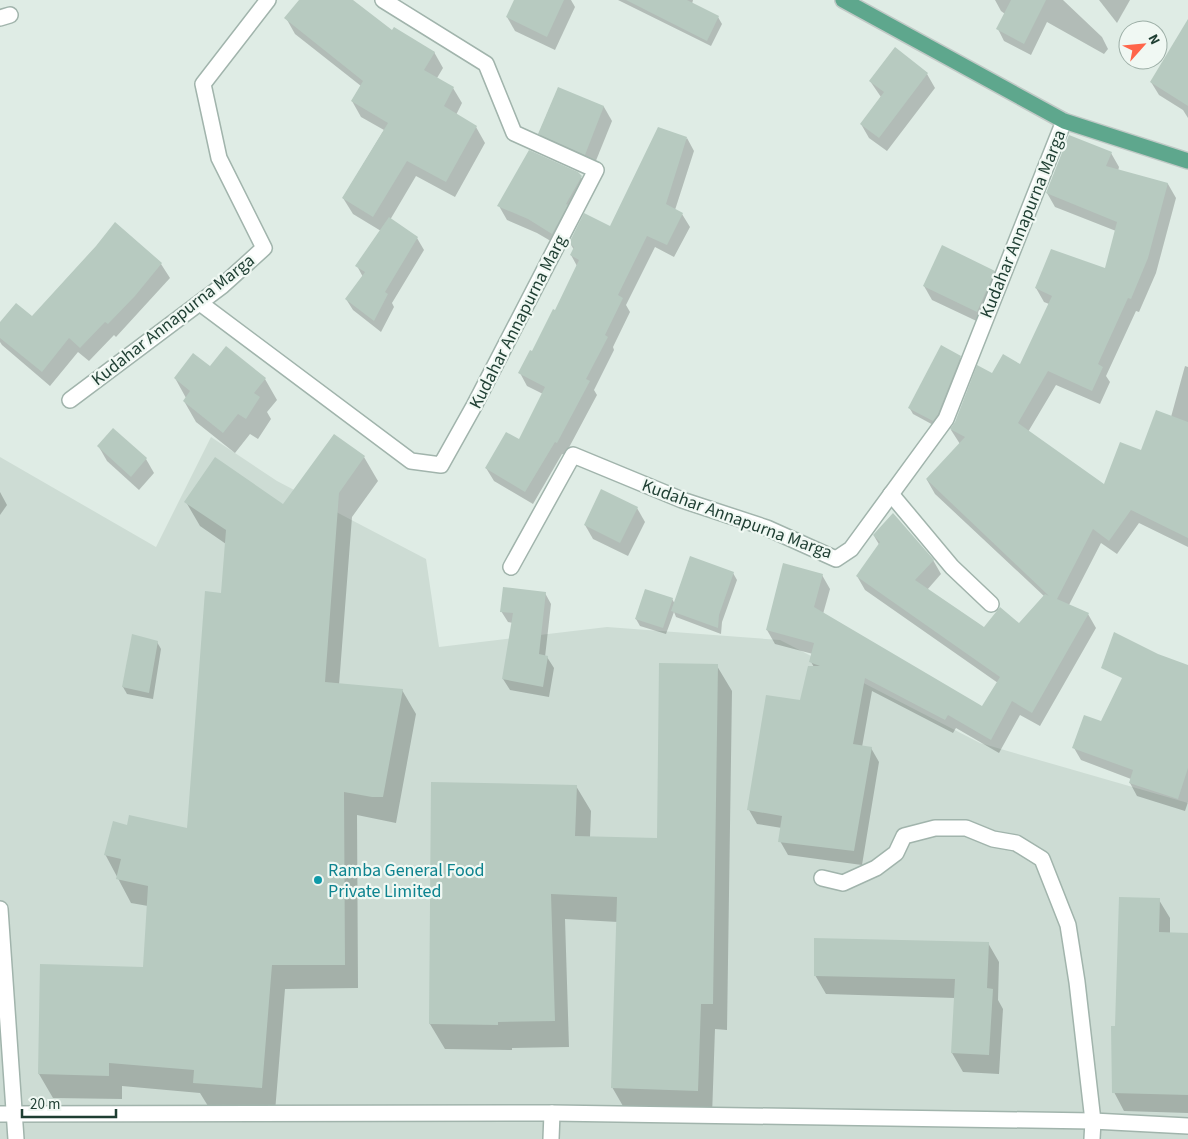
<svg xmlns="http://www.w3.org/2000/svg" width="1188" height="1139" viewBox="0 0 1188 1139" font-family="'Source Sans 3',sans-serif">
	<rect width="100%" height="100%" fill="#dfece5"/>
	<!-- built -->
	<polygon fill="#cddcd4" points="211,437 277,481 426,559 439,647 607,627 780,640 980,743 1188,803 1188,1139 0,1139 0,457 156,547"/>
	<!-- shadow -->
	<g fill="#0003">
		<polygon points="300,0 351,0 392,32 434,52 443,68 437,78 453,88 462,103 456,115 476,127 485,143 455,197 416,176 390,220 417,238 424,250 392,303 394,307 381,332 353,310 346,299 363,277 357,266 381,231 353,214 343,198 384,130 361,117 352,101 361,86 295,34 286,18"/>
		<polygon points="515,0 571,0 575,7 555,50 515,31 507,17"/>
		<polygon points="618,0 693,0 692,4 718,17 722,24 711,46"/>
		<polygon points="995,0 1063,0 1102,37 1108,49 1104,54 1047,22 1031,55 1004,41 998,29 1005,14 1001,11"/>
		<polygon points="1099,0 1130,0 1117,23"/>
		<polygon points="1188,33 1188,118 1183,110 1159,95 1151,82"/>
		<polygon points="895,49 927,74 935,88 887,151 869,138 861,124 881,97 870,81"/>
		<polygon points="558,89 604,107 612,121 593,168 548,148 539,133"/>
		<polygon points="687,138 694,151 675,210 682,214 690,227 674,257 655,247 626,305 630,312 613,347 614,350 594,390 597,395 565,455 562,454 533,504 494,481 486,468 519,441 543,394 527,386 520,373 556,311 577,266 571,255 574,250 570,243 610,227"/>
		<polygon points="1111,153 1119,167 1118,171 1168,184 1176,198 1156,273 1139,312 1136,311 1106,376 1110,382 1100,404 1056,385 1028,432 1104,486 1141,452 1171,417 1185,366 1188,367 1188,547 1139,523 1117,554 1101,543 1069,605 1088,614 1096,628 1040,726 1020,715 999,753 956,728 953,733 872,691 862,747 871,748 879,762 862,865 788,855 780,841 782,828 757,824 749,810 801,702 814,667 811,662 813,654 775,644 767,630 822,575 830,589 823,614 982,708 998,683 865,590 857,576 880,546 874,536 933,560 941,574 927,590 984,629 1019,625 1045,597 935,494 927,480 960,444 951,430 992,374 1021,366 1049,304 1044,302 1036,288 1106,269 1116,231 1055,207 1047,193"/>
		<polygon points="581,177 589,191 561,247 537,233 507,220 499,206"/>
		<polygon points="115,224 161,264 170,278 116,337 114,335 89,361 78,352 50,386 2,345 0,342 0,324 32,318 97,247"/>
		<polygon points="994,272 1002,286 985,325 932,300 924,286"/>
		<polygon points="960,357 964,364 937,427 913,414 909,407"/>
		<polygon points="210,368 265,379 277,400 267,412 271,419 258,439 250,434 235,453 196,422 184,401 186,398 175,378"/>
		<polygon points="113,430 146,459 154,473 139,490 107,461 99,447"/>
		<polygon points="334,435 364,457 378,481 352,517 339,685 402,690 416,714 396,823 357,815 358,988 285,989 275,1112 208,1106 200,1093 122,1086 122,1099 53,1098 39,1074 144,968 148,906 131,903 105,854 128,827 188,829 222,594 226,544 200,526 186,502 284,506"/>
		<polygon points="0,492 7,505 0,515"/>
		<polygon points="637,508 645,522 628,556 593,539 585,525"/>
		<polygon points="733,573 737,580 722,622 721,634 676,617 674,612 666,634 640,626 636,619 672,599 675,604"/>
		<polygon points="545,593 551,604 545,657 547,657 554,668 549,697 510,690 503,679 513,623 508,622 501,611"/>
		<polygon points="157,642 161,649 153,699 127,694 123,687"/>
		<polygon points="717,666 732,691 727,1030 715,1029 712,1116 627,1113 612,1087 618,922 565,919 569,1047 512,1048 512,1050 445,1049 430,1024 576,786 591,811 590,837 658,840"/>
		<polygon points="1188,695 1188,802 1185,811 1137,796 1130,783 1131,779 1081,760 1074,748 1102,723"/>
		<polygon points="1159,900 1170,918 1170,933 1188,934 1188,1113 1124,1111 1114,1092 1116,1027"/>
		<polygon points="988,943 999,962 998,1000 1003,1009 999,1074 963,1072 952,1053 955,998 826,994 815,975"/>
	</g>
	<!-- building -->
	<g fill="#b7cac0">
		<polygon points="299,0 353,0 392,30 394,27 435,52 424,70 454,87 444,106 477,126 446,182 407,161 373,217 342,198 388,123 351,101 363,81 284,18"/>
		<polygon points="514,0 564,0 547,37 506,17"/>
		<polygon points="626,0 687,0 719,16 707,41"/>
		<polygon points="1011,0 1046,0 1024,44 996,29"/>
		<polygon points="1188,19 1188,106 1150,82"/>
		<polygon points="895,47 928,73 879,138 860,124 884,92 869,81"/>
		<polygon points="558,87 604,106 585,155 538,134"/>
		<polygon points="658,127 687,137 666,204 683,213 667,245 647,236 618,295 623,298 605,335 608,337 586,379 590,381 557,443 555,442 525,492 485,468 506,432 519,439 545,387 518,373 530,350 532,351 553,309 555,310 579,260 570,255 574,247 569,243 584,213 610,226"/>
		<polygon points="1069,135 1112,152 1106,166 1168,183 1148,258 1131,299 1128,298 1098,364 1103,367 1092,391 1048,371 1018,423 1104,484 1120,442 1141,450 1156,410 1188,422 1188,538 1131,510 1109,541 1093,529 1057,599 1089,613 1032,713 1012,701 991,740 948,715 945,720 865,678 853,744 872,747 854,851 778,842 782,816 747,810 766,695 800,700 808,666 820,666 809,662 814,643 766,630 783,563 823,574 814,607 982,706 1000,677 856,576 880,542 873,535 893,513 934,560 915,580 984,627 1000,607 1019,623 1045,594 1049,596 926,479 965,437 950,429 955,422 977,365 992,373 1003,354 1020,364 1052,296 1035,288 1051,249 1105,268 1117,222 1046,193"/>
		<polygon points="529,150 578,172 582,176 566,204 568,205 552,234 528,219 497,206"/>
		<polygon points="389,217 418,237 385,292 388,294 374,321 345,299 365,272 355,266"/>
		<polygon points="115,222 162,263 135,296 108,324 105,322 80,348 69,338 42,372 0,338 0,322 16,303 32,316 96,246"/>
		<polygon points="942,245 995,271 977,312 923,286"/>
		<polygon points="941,345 961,356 938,414 933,421 908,408"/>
		<polygon points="226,346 266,378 254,393 260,397 246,419 238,414 223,433 183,401 190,391 174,378 193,353 210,366"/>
		<polygon points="113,428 147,458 131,477 97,446"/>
		<polygon points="334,434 365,456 339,493 325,682 403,689 383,797 372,797 344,792 345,965 272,965 262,1088 193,1083 194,1070 109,1063 109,1076 38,1074 40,964 143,967 148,886 116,879 121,859 104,855 113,821 127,825 129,815 187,828 205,591 221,593 226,530 184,502 215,457 283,504"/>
		<polygon points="601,489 638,507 620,543 584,525"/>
		<polygon points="690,556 734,572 719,615 718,628 671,611"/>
		<polygon points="503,587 546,592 539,654 548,656 543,687 502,679 513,613 500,612"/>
		<polygon points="645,589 673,598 663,628 635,619"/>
		<polygon points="1114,632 1158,654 1188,665 1188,768 1178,799 1129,783 1133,770 1072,748 1084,715 1101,721 1122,678 1101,668"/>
		<polygon points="132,634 158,641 149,693 122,687"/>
		<polygon points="659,663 718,664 713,1004 701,1004 698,1091 611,1088 617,897 551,894 555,1021 498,1022 498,1025 429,1024 431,782 577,785 575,836 657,838"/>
		<polygon points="1119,897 1160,898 1159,932 1188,933 1188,1095 1112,1093 1111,1026 1115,1026"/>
		<polygon points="814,938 989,942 987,988 993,989 989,1055 951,1053 955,979 814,976"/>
	</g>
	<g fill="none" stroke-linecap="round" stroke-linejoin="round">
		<defs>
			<g id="minor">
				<polyline points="0,18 10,15"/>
				<polyline points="200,303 411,461 441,465 474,406 596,170 514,133 486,64 383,0"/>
				<polyline points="70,400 222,286 264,248 219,158 203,84 268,0"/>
				<polyline points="891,494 952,567 991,604"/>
				<polyline points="511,567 573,455 682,500 767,528 836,559 851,549 946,419 1064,121"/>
				<polyline points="822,878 843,883 876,868 896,853 904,836 935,828 966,828 993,839 1016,843 1042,859 1068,925 1077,982 1093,1121 1092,1139"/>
				<polyline points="0,909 16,1139"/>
				<polyline points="0,1114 552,1113 1093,1121 1188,1126"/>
				<polyline points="551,1139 552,1113"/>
			</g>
			<polyline id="major" points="843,0 1064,121 1188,161"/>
		</defs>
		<!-- minor casing -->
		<use href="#minor" stroke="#a1b4ac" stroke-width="18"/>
		<!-- major casing -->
		<use href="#major" stroke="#c0c9c6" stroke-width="18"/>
		<!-- minor -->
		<use href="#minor" stroke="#fff" stroke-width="15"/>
		<!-- major -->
		<use href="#major" stroke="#5ea78d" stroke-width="15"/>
	</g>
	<!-- markers -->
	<circle fill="#0f9aa8" stroke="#f0f8f3" stroke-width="2" cx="318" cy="880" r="5"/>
	<g text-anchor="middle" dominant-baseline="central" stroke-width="4.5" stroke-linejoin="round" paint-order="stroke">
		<!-- street labels -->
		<g font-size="18" fill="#1e3e32" stroke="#f0f8f3">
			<text transform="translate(1023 224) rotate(-68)">Kudahar Annapurna Marga</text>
			<text transform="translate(173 320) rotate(-38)">Kudahar Annapurna Marga</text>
			<text transform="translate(518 322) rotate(-63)">Kudahar Annapurna Marg</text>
			<text transform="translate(737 519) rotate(20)">Kudahar Annapurna Marga</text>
		</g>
		<!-- culture labels -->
		<g font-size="18" fill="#0d838f" stroke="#f0f8f3" text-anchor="start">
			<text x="328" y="870">Ramba General Food<tspan x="328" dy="21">Private Limited</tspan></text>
		</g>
	</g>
	<!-- north arrow -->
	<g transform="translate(1143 45) rotate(63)"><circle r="24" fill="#f0f8f3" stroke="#9caea6"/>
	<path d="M0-4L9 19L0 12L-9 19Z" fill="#ff654a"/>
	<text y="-8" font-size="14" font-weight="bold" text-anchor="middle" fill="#1e3e32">N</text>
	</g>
	<!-- scale -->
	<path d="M22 1109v8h94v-8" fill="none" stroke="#1e3e32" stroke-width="2.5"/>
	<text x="30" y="1109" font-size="15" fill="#1e3e32" stroke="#f0f8f3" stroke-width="4" paint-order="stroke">20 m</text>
</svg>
